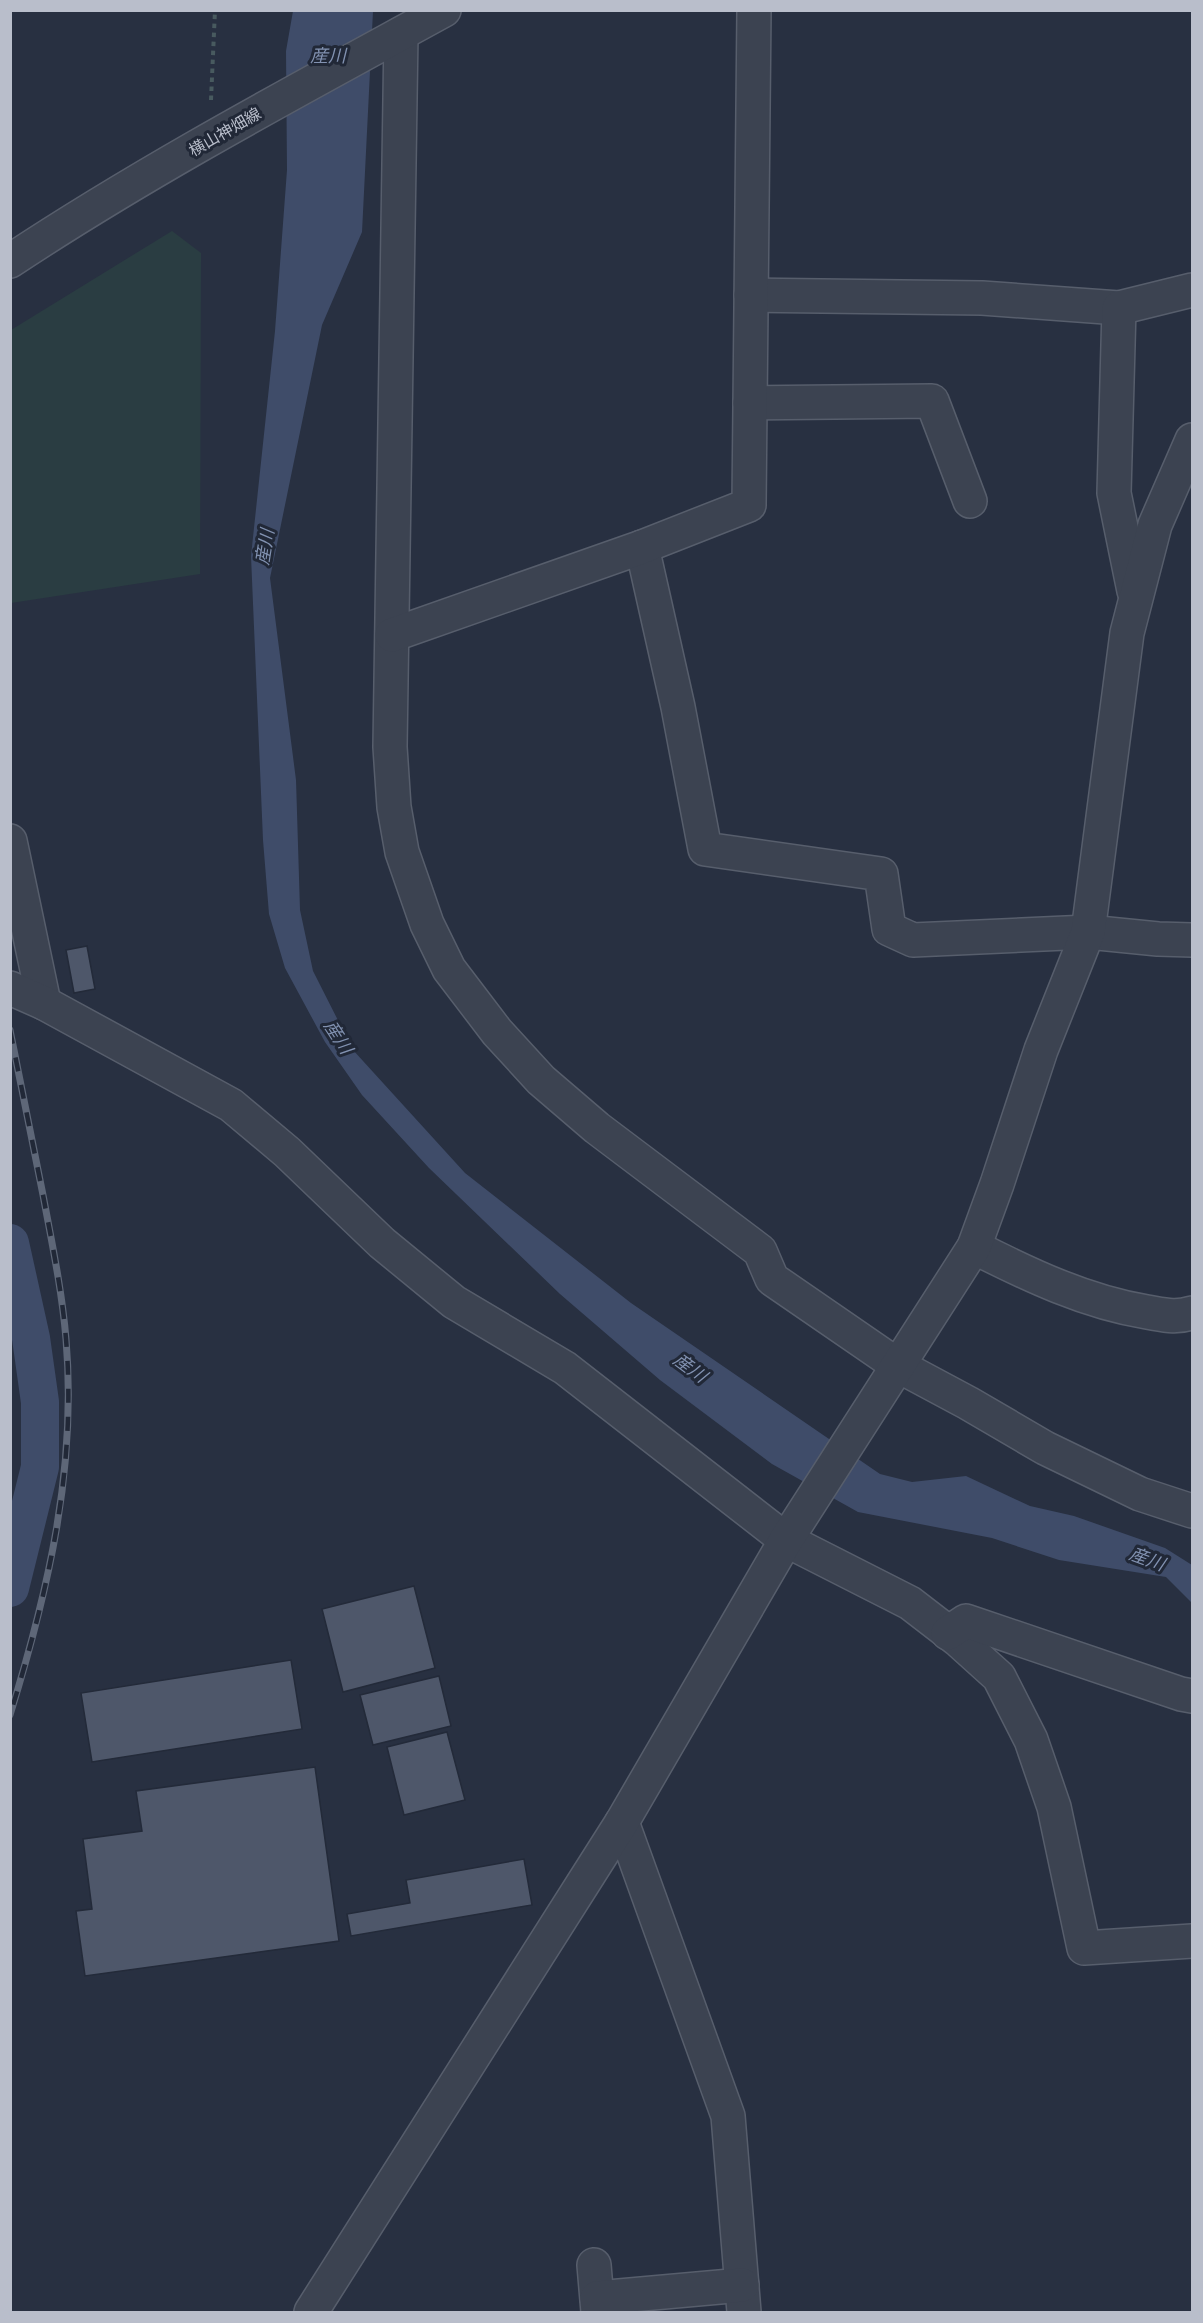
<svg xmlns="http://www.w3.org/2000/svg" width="1203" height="2323" viewBox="0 0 1203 2323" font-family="'Fira Sans Condensed','Noto Sans JP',sans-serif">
	<rect width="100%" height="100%" fill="#283041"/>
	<!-- green -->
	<polygon fill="#2a3d42" points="172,231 201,253 200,574 11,603 11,330"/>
	<!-- water -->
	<polygon fill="#3f4c69" points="293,11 373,11 362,232 322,325 270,578 296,780 300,910 313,971 353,1050 465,1173 631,1303 880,1474 912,1482 966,1476 1030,1506 1074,1516 1165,1548 1192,1565 1192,1603 1166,1577 1059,1560 992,1538 858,1512 772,1464 660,1380 560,1294 429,1168 362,1095 325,1042 285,968 269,914 263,840 251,556 275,331 287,170 286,51"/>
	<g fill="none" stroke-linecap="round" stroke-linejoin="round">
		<!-- canal -->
		<polyline stroke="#3f4c69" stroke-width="38" points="10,1243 31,1338 40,1402 40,1467 10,1588"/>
	</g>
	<!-- building -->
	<g fill="#4e576a" stroke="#232a39" stroke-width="1.5">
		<polygon points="87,946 95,989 74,993 66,950"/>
		<polygon points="414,1586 435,1668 343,1692 322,1609"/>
		<polygon points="291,1660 302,1729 92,1762 81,1693"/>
		<polygon points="439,1676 451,1726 373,1745 360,1695"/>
		<polygon points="447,1732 465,1800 404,1815 387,1747"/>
		<polygon points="315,1767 339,1941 85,1976 76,1911 92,1909 83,1839 142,1831 136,1791"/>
		<polygon points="524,1859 532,1905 351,1936 347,1914 410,1903 406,1880"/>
	</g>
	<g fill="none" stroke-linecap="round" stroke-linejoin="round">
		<defs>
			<g id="minor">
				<polyline points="401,34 390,747 394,807 402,852 427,924 449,969 497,1032 541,1080 597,1128 760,1251 772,1279 897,1365 968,1403 1045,1448 1140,1494 1192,1511"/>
				<path d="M 10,261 C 149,169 298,90 444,10"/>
				<polyline points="751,295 982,298 1119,308"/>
				<polyline points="750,403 932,401 970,501"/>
				<polyline points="642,547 678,707 705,849 881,874 889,929 913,940 1088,932 1158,939 1192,940"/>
				<polyline points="1134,591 1114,493 1119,308 1192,290"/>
				<polyline points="392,635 642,547 749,505 754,10"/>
				<polyline points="10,841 44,1003"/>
				<polyline points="10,988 44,1003 231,1105 287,1152 382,1243 454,1302 565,1368 786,1540 910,1603 958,1640 999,1677 1031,1740 1054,1807 1084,1948 1192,1941"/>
				<path d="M 974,1247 C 1029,1275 1086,1302 1147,1312 C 1165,1315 1175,1318 1192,1313"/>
				<polyline points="948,1633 966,1621 1181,1694 1192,1696"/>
				<polyline points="622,1822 728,2116 744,2312"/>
				<polyline points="594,2265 598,2312"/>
				<polyline points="597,2298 742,2285"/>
				<polyline points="311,2312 622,1822 786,1540 974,1247 997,1184 1041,1050 1088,932 1127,633 1155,525 1192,440"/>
			</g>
		</defs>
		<!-- minor casing -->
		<use href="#minor" stroke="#575e6c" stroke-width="36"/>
		<!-- path -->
		<polyline stroke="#485a5f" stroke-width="4" stroke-dasharray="4.5 4.5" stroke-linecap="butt" points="211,100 215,10"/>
		<!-- minor -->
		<use href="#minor" stroke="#3c4351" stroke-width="33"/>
		<defs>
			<path id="rail" d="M 10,1030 C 21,1085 32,1140 43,1195 C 52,1243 62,1291 66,1339 C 77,1468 48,1592 10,1715"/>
		</defs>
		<!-- rail casing -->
		<use href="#rail" stroke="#5e6778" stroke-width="7"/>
		<!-- rail -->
		<use href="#rail" stroke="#212837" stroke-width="4.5" stroke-dasharray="14" stroke-linecap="butt"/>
	</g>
	<g text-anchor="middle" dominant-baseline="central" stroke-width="6" stroke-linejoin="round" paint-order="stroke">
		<!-- street labels -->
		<g font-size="16" fill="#b9becb" stroke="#212837">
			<text transform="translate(225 132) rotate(-30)">横山神畑線</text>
		</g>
		<!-- water labels -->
		<g font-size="18" font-style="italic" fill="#8292b1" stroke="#212837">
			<text x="328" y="56">産川</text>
			<text transform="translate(265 547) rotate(-81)">産川</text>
			<text transform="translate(338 1037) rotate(57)">産川</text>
			<text transform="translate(690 1368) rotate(36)">産川</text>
			<text transform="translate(1147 1559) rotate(20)">産川</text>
		</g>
	</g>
	<!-- border -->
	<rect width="1203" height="2323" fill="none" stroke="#b9becb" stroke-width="24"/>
</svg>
